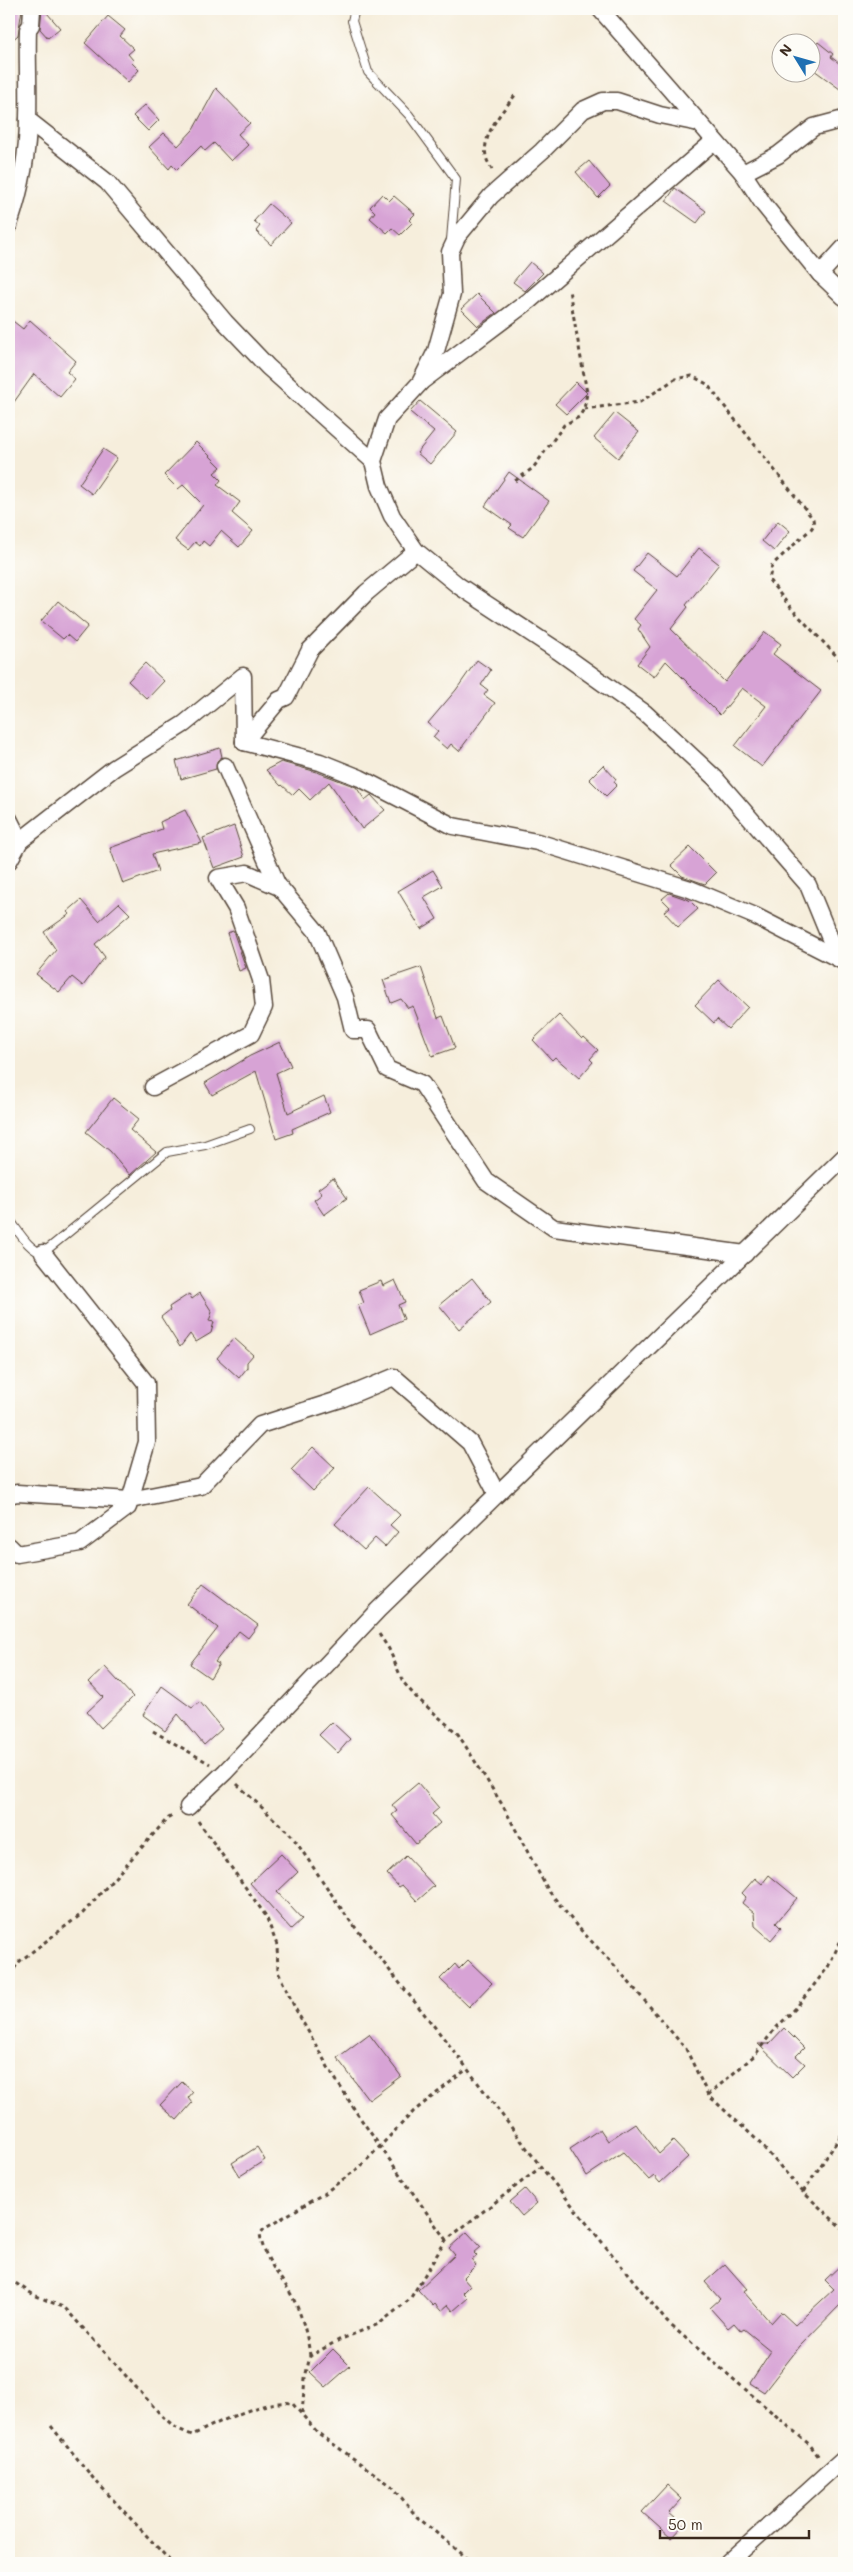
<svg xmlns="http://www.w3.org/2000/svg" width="853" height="2572" viewBox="0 0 853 2572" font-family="Mali,sans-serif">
	<rect width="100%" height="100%" fill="#fdfcf7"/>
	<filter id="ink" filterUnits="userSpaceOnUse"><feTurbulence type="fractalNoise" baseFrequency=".02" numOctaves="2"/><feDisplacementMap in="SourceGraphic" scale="10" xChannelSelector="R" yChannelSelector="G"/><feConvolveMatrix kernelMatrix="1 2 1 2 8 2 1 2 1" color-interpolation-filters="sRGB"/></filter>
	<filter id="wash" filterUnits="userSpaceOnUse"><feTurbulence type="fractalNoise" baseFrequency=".0096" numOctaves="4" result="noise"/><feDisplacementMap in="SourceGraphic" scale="20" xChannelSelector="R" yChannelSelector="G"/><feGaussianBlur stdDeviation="1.12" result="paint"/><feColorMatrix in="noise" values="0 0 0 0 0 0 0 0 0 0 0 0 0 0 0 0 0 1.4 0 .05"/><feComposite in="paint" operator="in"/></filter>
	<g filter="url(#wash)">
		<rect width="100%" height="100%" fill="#f6eedc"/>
		<g id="blocks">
			<!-- building -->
			<g fill="#d7a3d5">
				<polygon points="9,9 22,9 18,35 9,43"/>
				<polygon points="42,9 51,9 47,13 60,28 48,38 40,29"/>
				<polygon points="108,16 125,30 120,36 134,49 128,54 133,60 131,62 139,70 128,82 85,43"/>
				<polygon points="818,42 833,54 831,57 844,67 844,92 810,67 810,53"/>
				<polygon points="216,88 250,123 238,134 248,145 231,161 214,143 205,151 201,146 177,170 172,165 169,169 149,147 164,133 178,146 193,130"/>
				<polygon points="145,105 159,120 148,131 133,116"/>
				<polygon points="589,161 610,186 598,198 576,172"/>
				<polygon points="675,188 706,211 697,223 666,201"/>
				<polygon points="382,194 389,201 394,196 415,214 409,220 412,223 400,235 392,228 387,233 370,218 375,212 370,207"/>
				<polygon points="269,204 291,223 271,245 256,231 260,226 254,221"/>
				<polygon points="530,262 543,273 525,291 513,282"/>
				<polygon points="477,294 496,313 478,326 461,309"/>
				<polygon points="9,318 23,329 30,320 76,361 67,372 75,379 60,397 34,374 9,409"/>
				<polygon points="576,382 587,393 566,414 555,404"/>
				<polygon points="420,401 457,432 430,464 417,453 434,432 410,412"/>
				<polygon points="615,413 639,432 618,458 594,438"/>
				<polygon points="196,442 221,467 214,473 221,480 217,485 240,502 232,513 253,531 239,547 221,531 209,546 203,541 200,546 195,542 188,550 175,540 203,505 183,485 178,489 164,475"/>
				<polygon points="103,449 117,458 92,494 79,484"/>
				<polygon points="509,472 549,501 523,537 509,528 512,525 485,506"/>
				<polygon points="778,521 790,531 774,551 762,541"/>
				<polygon points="699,548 719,564 686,605 688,607 671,629 725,682 765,632 781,644 773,654 821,691 762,767 735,746 766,706 742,688 720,715 666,661 654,677 637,664 650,647 638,629 641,625 634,619 657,590 633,571 647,553 677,576"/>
				<polygon points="58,601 88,626 75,642 67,635 63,639 41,621"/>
				<polygon points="477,660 491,670 481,685 488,690 484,695 495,703 459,751 451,744 447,749 433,737 438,731 428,723 456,690"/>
				<polygon points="145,663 164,681 147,699 128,681"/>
				<polygon points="220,748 222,757 217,761 216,769 181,779 176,761"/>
				<polygon points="281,762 317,772 356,787 365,800 371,795 385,810 362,829 329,782 310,800 299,789 293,795 282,785 281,786 266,770"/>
				<polygon points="603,765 616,779 614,782 617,785 606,796 589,779"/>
				<polygon points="185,810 202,843 152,854 158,871 123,884 110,848 162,829 160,822"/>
				<polygon points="234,826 244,857 214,868 203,838"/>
				<polygon points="690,847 716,873 705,884 682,876 671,865"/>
				<polygon points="433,870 443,886 424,897 437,919 421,929 398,891"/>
				<polygon points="669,893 689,900 698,909 678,927 664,912 670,907 662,899"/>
				<polygon points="81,900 99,921 119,903 130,914 95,944 105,957 83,986 72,977 59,992 36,974 56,950 44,932 70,914 67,912"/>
				<polygon points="233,931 246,968 239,971 227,933"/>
				<polygon points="421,967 438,1018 443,1016 455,1048 432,1056 413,1006 408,1008 401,999 391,1003 383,980"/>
				<polygon points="719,980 748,1007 728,1029 717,1019 714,1023 695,1005"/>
				<polygon points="559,1015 582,1039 584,1037 598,1050 590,1059 593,1062 579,1078 555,1057 552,1060 533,1040"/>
				<polygon points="280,1042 291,1066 276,1073 288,1113 324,1096 330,1112 292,1129 293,1133 276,1139 256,1071 212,1095 205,1083 250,1056"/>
				<polygon points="113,1098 139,1119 130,1130 156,1152 130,1175 110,1151 86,1132"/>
				<polygon points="333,1178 347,1198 324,1215 314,1200 322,1194 318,1189"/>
				<polygon points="472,1278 491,1302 459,1329 439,1305"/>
				<polygon points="395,1280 405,1302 398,1305 404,1319 370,1334 358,1305 364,1303 359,1290 381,1281 383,1286"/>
				<polygon points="200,1293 212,1312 209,1321 214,1322 211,1333 196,1342 190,1334 180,1347 161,1317 170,1310 169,1307 189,1294 192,1299"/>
				<polygon points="234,1338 253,1355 247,1362 247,1368 239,1378 217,1358"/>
				<polygon points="313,1447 335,1468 313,1491 291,1470"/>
				<polygon points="369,1487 400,1515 390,1525 398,1532 385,1547 375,1538 364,1550 335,1524"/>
				<polygon points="203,1584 258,1625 248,1638 239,1631 215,1662 219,1664 210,1678 190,1664 218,1628 187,1604"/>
				<polygon points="105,1667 133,1697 101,1728 87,1712 103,1697 89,1682"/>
				<polygon points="162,1686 192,1708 200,1702 222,1729 204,1745 178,1714 165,1731 143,1715"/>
				<polygon points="332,1722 350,1739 338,1753 319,1735"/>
				<polygon points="418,1783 439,1808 432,1814 440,1823 416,1844 392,1815 397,1811 392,1805"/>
				<polygon points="281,1854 298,1872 277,1892 302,1919 291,1929 250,1883"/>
				<polygon points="406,1856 434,1886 417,1901 402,1885 399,1887 387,1874"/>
				<polygon points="769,1875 797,1898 776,1923 781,1928 771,1940 755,1926 754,1913 742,1903 746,1897 742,1893 755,1878 762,1884"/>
				<polygon points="468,1960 492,1983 469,2007 440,1979 455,1964 459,1969"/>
				<polygon points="784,2028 804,2048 796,2056 805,2064 792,2077 758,2044 769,2044"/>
				<polygon points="369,2034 401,2076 369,2100 337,2058"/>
				<polygon points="182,2082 193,2092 188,2098 192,2103 177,2120 160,2105"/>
				<polygon points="635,2123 659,2154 673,2141 688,2157 660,2183 654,2176 649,2180 623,2152 587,2176 570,2149 600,2129 608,2141"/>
				<polygon points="257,2147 265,2160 240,2176 232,2163"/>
				<polygon points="525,2189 537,2203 522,2216 510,2202"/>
				<polygon points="467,2232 481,2247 474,2253 477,2256 472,2260 476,2265 463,2278 470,2286 463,2293 468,2298 453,2311 448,2305 441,2311 435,2304 433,2306 418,2290 455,2255 449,2248"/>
				<polygon points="844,2262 844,2301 800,2346 764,2392 750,2383 771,2351 744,2329 741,2331 734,2323 728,2328 710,2308 720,2299 705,2282 725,2264 747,2289 743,2291 771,2323 781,2312 795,2325 834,2289 825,2280"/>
				<polygon points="333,2349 350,2366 326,2387 310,2372"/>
				<polygon points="667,2485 682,2499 669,2513 683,2525 671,2538 642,2512"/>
			</g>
		</g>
	</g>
	<g filter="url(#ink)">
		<use href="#blocks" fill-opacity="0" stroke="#57473a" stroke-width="1"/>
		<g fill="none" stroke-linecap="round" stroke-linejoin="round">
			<defs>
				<g id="service">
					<polyline points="355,9 352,21 368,72 409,115 456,179 451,240"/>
					<path d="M 9,1219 C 18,1230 29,1251 43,1253 L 167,1152 L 205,1145 L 250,1129"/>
				</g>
				<g id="minor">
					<polyline points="600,9 743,173 764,205 820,274 844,297"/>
					<polyline points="28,120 107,182 225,322 268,367 373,461"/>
					<polyline points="699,123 660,115 617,101 603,101 583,110 542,151 491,196 457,237 450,252 452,294 436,351 420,383 387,419 373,461 379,486 392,516 416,551 459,586 558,651 645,713 715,778 808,885 838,958"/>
					<polyline points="743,173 778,155 814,127 844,119"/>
					<path d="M 9,225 C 20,192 28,153 28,118 C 29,88 27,59 28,29 L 31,25 L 32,9"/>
					<polyline points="820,274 844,248"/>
					<polyline points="422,381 530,300 714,141"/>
					<polyline points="244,742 320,762 360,778 453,826 537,842 690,889 755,916 841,960"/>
					<polyline points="244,742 279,700 286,697 310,650 366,593 416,551"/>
					<polyline points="225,766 277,884 317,932 345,997 353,1030 368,1030 387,1069 422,1084 486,1181 554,1228 745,1254"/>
					<polyline points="9,819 20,841"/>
					<polyline points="9,861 20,841 114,768 184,724 243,676 244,742"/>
					<polyline points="153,1087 251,1034 264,1007 261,980 236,908 218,878 247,873 279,887"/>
					<polyline points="9,1495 17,1493 130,1500 201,1486 260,1425 341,1399 394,1377 470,1443 497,1494"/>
					<polyline points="9,1546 17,1554 80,1543 128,1507 147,1442 146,1383 43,1253"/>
					<polyline points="188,1807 225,1772 378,1610 844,1157"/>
					<polyline points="728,2563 844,2458"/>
				</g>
			</defs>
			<!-- service casing -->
			<use href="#service" stroke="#57473a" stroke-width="10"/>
			<!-- minor casing -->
			<use href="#minor" stroke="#57473a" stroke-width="19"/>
			<!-- path -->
			<g stroke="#57473a" stroke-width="3" stroke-dasharray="4 4" stroke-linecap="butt">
				<path d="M 492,170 C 491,167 488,163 487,160 C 479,136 503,111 516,94"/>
				<polyline points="584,409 640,402 675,379 692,376 707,384 813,519 814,525 811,529 772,565 769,580 791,608 844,664"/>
				<polyline points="515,481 533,468 564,425 579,417 584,409 587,393 569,290"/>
				<polyline points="379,1634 389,1649 403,1682 416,1697 458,1734 503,1806 548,1890 576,1925 615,1966 686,2049 708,2095 756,2139 803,2192 844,2230"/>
				<polyline points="153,1731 210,1764"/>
				<polyline points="237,1784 292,1836 347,1917 457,2055 541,2167 667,2322 810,2445 819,2457"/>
				<polyline points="198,1821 266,1916 277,1945 278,1972 295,2008 328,2067 358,2115 446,2240"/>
				<polyline points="9,1975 20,1961 83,1913 167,1819 174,1815"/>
				<polyline points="708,2095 755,2055 774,2030 796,2008 828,1967 844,1934"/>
				<polyline points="803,2192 844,2131"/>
				<path d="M 9,2279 L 34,2295 L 65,2308 L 162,2416 L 176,2428 L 192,2435 C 218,2423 264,2399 292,2403 L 318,2433 L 393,2487 L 416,2516 L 473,2563"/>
				<path d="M 310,2356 C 307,2331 300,2308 286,2286 C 275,2270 263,2255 260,2234 L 264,2229 L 323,2194 L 360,2167 L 414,2111 L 467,2069"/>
				<polyline points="302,2413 305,2378 310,2356 339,2340 379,2324 410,2299 446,2240 541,2167"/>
				<polyline points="51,2426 93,2478 172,2563"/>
			</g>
			<!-- service -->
			<use href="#service" stroke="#fff" stroke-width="8"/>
			<!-- minor -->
			<use href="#minor" stroke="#fff" stroke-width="16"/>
		</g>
	</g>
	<!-- margin -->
	<rect width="853" height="2572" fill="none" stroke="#fdfcf7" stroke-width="30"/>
	<!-- north arrow -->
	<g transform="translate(796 58) rotate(307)"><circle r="24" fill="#fdfcf7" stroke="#afa8a0"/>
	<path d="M0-4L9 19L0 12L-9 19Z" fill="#1f6fb2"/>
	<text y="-8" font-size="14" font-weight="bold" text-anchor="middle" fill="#3b2a1e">N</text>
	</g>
	<!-- scale -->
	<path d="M660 2530v8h149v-8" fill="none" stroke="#3b2a1e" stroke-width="2.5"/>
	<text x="668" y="2530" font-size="15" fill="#3b2a1e" stroke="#fdfcf7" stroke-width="4" paint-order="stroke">50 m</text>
</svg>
